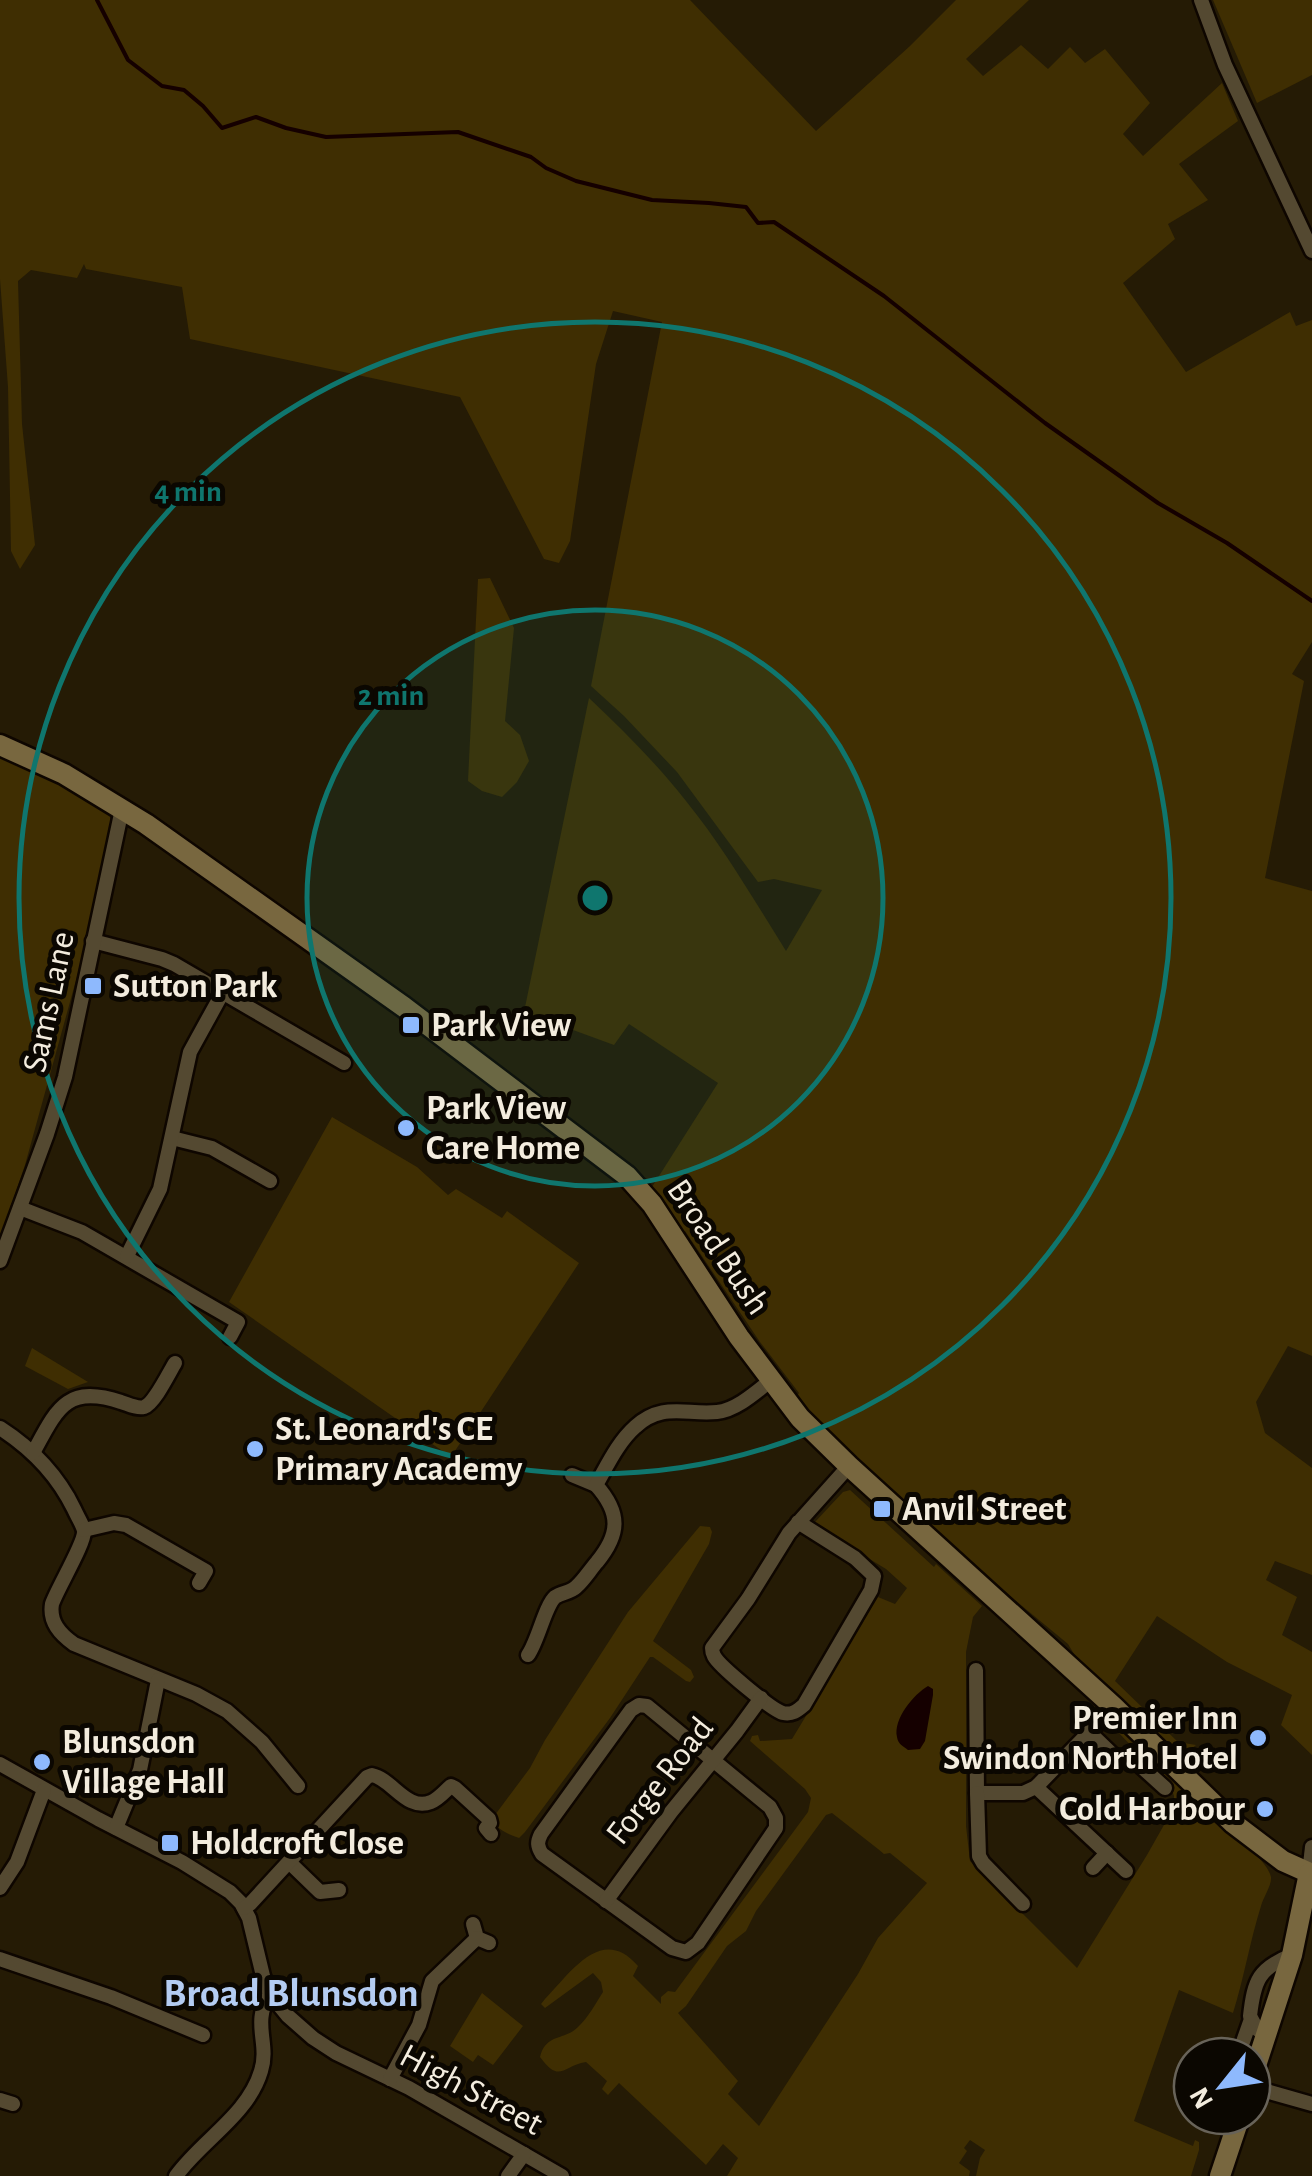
<svg xmlns="http://www.w3.org/2000/svg" width="1312" height="2176" viewBox="0 0 1312 2176" font-family="'Alegreya Sans',sans-serif">
	<rect width="100%" height="100%" fill="#251b05"/>
	<!-- green -->
	<g fill="#3f2e02" fill-rule="evenodd">
		<path d="M 0,0 L 690,0 L 816,131 L 910,46 L 956,0 L 1029,0 L 966,59 L 983,76 L 1021,45 L 1048,69 L 1070,47 L 1085,63 L 1105,49 L 1150,103 L 1123,134 L 1143,156 L 1222,83 L 1238,121 L 1179,164 L 1208,200 L 1168,224 L 1175,239 L 1123,283 L 1186,372 L 1290,312 L 1296,326 L 1312,320 L 1312,642 L 1292,674 L 1304,681 L 1265,878 L 1312,891 L 1312,1356 L 1288,1346 L 1256,1402 L 1265,1433 L 1312,1468 L 1312,1575 L 1275,1561 L 1266,1580 L 1297,1597 L 1282,1635 L 1312,1652 L 1312,1755 L 1281,1725 L 1292,1695 L 1227,1662 L 1157,1616 L 1115,1681 L 1178,1742 L 1196,1745 L 1183,1756 L 1173,1751 L 1083,1669 L 1068,1644 L 965,1559 L 808,1413 L 796,1397 L 799,1393 L 760,1342 L 685,1231 L 683,1232 L 652,1187 L 718,1083 L 629,1024 L 614,1045 L 524,1012 L 589,698 C 623,730 657,764 686,801 C 724,848 754,900 786,951 L 822,890 L 774,879 L 758,882 L 677,772 L 624,716 L 591,686 L 662,322 L 613,311 L 596,364 L 570,541 L 559,563 L 544,559 L 460,397 L 190,339 L 182,287 L 86,269 L 84,264 L 77,278 L 31,270 L 18,281 L 22,424 L 35,545 L 20,569 L 11,551 L 8,387 L 0,279 Z"/>
		<polygon points="1213,0 1312,0 1312,75 1257,103"/>
		<polygon points="490,578 514,628 505,721 520,735 529,761 517,782 502,797 482,791 468,781 478,579"/>
		<polygon points="0,750 101,805 110,816 110,834 86,944 25,1165 0,1238"/>
		<polygon points="332,1117 417,1167 448,1195 456,1189 502,1218 507,1211 579,1263 451,1457 229,1302"/>
		<polygon points="32,1348 88,1382 68,1389 25,1366"/>
		<path d="M 850,1490 L 934,1567 L 936,1564 L 982,1606 L 973,1617 L 966,1652 L 966,1826 L 970,1861 L 1077,1968 L 1147,1855 L 1173,1809 L 1174,1796 L 1171,1787 L 1116,1730 L 1121,1725 L 1191,1796 C 1197,1815 1216,1818 1230,1831 C 1241,1841 1268,1862 1271,1877 C 1272,1885 1263,1898 1261,1906 C 1250,1941 1244,1978 1233,2013 L 1179,1990 L 1134,2121 L 1193,2146 L 1195,2140 L 1199,2142 L 1199,2150 L 1191,2176 L 976,2176 L 980,2158 L 985,2150 L 970,2140 L 964,2148 L 967,2151 L 959,2163 L 970,2171 L 969,2176 L 727,2176 L 738,2158 L 723,2144 L 706,2165 L 619,2083 L 608,2095 L 602,2089 L 607,2081 L 586,2062 C 562,2066 560,2084 540,2057 C 546,2033 564,2041 578,2027 C 588,2018 596,2003 603,1992 L 601,1982 L 593,1973 L 545,2008 L 541,2004 L 545,1999 C 571,1972 602,1924 638,1966 L 633,1976 L 661,2004 L 661,1997 L 668,1991 L 675,1992 L 808,1812 L 811,1798 L 805,1789 L 750,1741 L 752,1736 L 758,1735 L 760,1741 L 792,1739 L 878,1597 L 895,1604 L 907,1588 L 886,1569 L 817,1527 L 815,1522 L 843,1492 ZM 832,1813 L 878,1849 L 884,1854 L 890,1853 L 927,1883 L 878,1938 L 858,1974 L 759,2126 L 728,2094 L 738,2081 L 678,2013 L 686,2006 L 727,1946 L 746,1931 L 756,1911 L 826,1815 Z"/>
		<path d="M 700,1526 L 710,1527 L 712,1532 L 709,1544 L 653,1641 L 691,1670 L 694,1677 L 690,1682 L 686,1681 L 653,1657 L 650,1657 L 610,1718 L 525,1832 L 519,1838 C 508,1834 497,1830 492,1819 L 530,1768 L 545,1740 L 628,1612 Z"/>
		<polygon points="482,1993 523,2026 493,2065 478,2055 473,2062 450,2046"/>
	</g>
	<!-- water -->
	<path fill="#150000" d="M 928,1686 L 933,1689 L 933,1695 L 925,1741 L 920,1749 L 908,1750 C 903,1746 898,1744 897,1737 C 893,1719 914,1694 928,1686 Z"/>
	<g fill="none" stroke-linecap="round" stroke-linejoin="round">
		<!-- stream -->
		<polyline stroke="#150000" stroke-width="4" points="97,0 128,60 162,86 184,90 203,106 222,128 256,117 286,128 326,137 458,132 531,157 546,168 576,181 652,200 709,203 746,207 758,223 774,222 884,296 1045,423 1158,503 1227,543 1312,601"/>
		<defs>
			<g id="street">
				<polyline points="1201,0 1225,65 1312,251"/>
				<polyline points="93,941 162,959 174,964 344,1063"/>
				<polyline points="172,1138 212,1148 270,1181"/>
				<polyline points="20,1208 82,1232 238,1322 230,1337"/>
				<polyline points="127,1256 160,1189 190,1052 223,992"/>
				<polyline points="0,1261 47,1134 65,1077 122,809"/>
				<path d="M 0,1428 C 31,1448 58,1476 74,1509 C 77,1516 83,1525 84,1531 C 85,1543 57,1589 52,1604 C 49,1622 60,1634 74,1644 L 196,1694 L 227,1711 L 262,1742 L 298,1786"/>
				<path d="M 33,1453 C 57,1409 66,1384 121,1402 C 128,1404 136,1409 144,1407 C 154,1404 169,1373 175,1363"/>
				<polyline points="572,1475 596,1485"/>
				<path d="M 798,1522 L 855,1558 L 874,1576 L 871,1590 L 804,1705 C 797,1711 792,1715 783,1713 C 772,1710 719,1666 714,1656 C 713,1654 712,1651 712,1648 L 748,1599 L 789,1533 L 849,1466"/>
				<polyline points="84,1530 114,1523 126,1525 206,1571 199,1583"/>
				<path d="M 528,1655 C 538,1641 545,1606 555,1597 C 562,1592 570,1593 576,1587 C 584,1580 590,1570 597,1562 C 620,1534 621,1513 596,1485 C 607,1466 618,1442 635,1427 C 662,1402 685,1415 717,1412 C 736,1410 755,1393 770,1381"/>
				<polyline points="976,1670 977,1793 1023,1793 1036,1787 1114,1707"/>
				<path d="M 639,1705 L 647,1706 L 770,1807 L 776,1818 L 776,1828 L 698,1943 L 686,1952 L 672,1948 L 542,1854 C 537,1846 537,1842 541,1834 L 631,1710 Z"/>
				<polyline points="1089,1732 1115,1757 1134,1760 1165,1788"/>
				<polyline points="0,1764 98,1819 182,1862 230,1892 241,1903 249,1918 263,1976 270,1994 288,2016 313,2038 336,2053 409,2088 562,2176"/>
				<polyline points="1036,1787 1126,1871"/>
				<polyline points="977,1793 979,1856 983,1863 1023,1904"/>
				<polyline points="116,1828 140,1770 158,1680"/>
				<polyline points="289,1862 320,1892 339,1890"/>
				<polyline points="1093,1868 1107,1853"/>
				<polyline points="1309,1873 1312,1847"/>
				<polyline points="0,1888 17,1862 44,1790"/>
				<polyline points="606,1901 671,1812 737,1731 761,1698"/>
				<path d="M 244,1908 L 250,1904 L 367,1777 L 372,1775 C 392,1779 407,1812 431,1802 C 439,1799 445,1791 451,1786 L 455,1788 L 489,1819 L 490,1823 L 486,1828 L 491,1834"/>
				<polyline points="473,1924 477,1938 489,1943"/>
				<polyline points="0,1959 111,1997 203,2035"/>
				<path d="M 1266,2036 L 1257,2029 L 1250,2016 C 1254,1980 1259,1968 1292,1955"/>
				<polyline points="1238,2056 1251,2019"/>
				<polyline points="390,2079 419,2025 432,1981 477,1938"/>
				<polyline points="1252,2087 1312,2104"/>
				<polyline points="0,2100 13,2104"/>
				<path d="M 176,2176 C 202,2140 248,2115 261,2071 C 270,2043 251,2023 270,1994"/>
				<polyline points="508,2176 524,2154"/>
			</g>
			<g id="secondary">
				<polyline points="0,745 64,774 146,824 404,1007 627,1176 652,1204 739,1337 800,1418 849,1466 1114,1707 1233,1823 1283,1861 1312,1874"/>
				<polyline points="1252,2078 1292,1955 1309,1873"/>
				<polyline points="1220,2176 1240,2116"/>
			</g>
		</defs>
		<!-- street casing -->
		<use href="#street" stroke="#0e0600" stroke-width="19"/>
		<!-- secondary casing -->
		<use href="#secondary" stroke="#0e0600" stroke-width="25"/>
		<!-- street -->
		<use href="#street" stroke="#544931" stroke-width="14"/>
		<!-- secondary -->
		<use href="#secondary" stroke="#78673f" stroke-width="20"/>
	</g>
	<!-- distance rings -->
	<circle cx="595" cy="898" r="288" fill="#0f766e" fill-opacity=".12"/>
	<g fill="none" stroke="#0f766e" stroke-width="5">
		<circle cx="595" cy="898" r="288"/>
		<circle cx="595" cy="898" r="576"/>
	</g>
	<!-- markers -->
	<g fill="#8eb9fd" stroke="#0b0701" stroke-width="4">
		<rect x="83" y="976" width="20" height="20" rx="5"/>
		<rect x="401" y="1015" width="20" height="20" rx="5"/>
		<circle cx="406" cy="1128" r="10"/>
		<circle cx="255" cy="1449" r="10"/>
		<rect x="872" y="1499" width="20" height="20" rx="5"/>
		<circle cx="1258" cy="1738" r="10"/>
		<circle cx="42" cy="1762" r="10"/>
		<circle cx="1265" cy="1809" r="10"/>
		<rect x="160" y="1833" width="20" height="20" rx="5"/>
	</g>
	<g text-anchor="middle" dominant-baseline="central" stroke-width="10" stroke-linejoin="round" paint-order="stroke">
		<!-- poi labels -->
		<g font-size="35" font-weight="bold" fill="#f3ecde" stroke="#0b0701" text-anchor="start">
			<text x="113" y="986">Sutton Park</text>
			<text x="431" y="1025">Park View</text>
			<text x="426" y="1108">Park View<tspan x="426" dy="40">Care Home</tspan></text>
			<text x="275" y="1429">St. Leonard's CE<tspan x="275" dy="40">Primary Academy</tspan></text>
			<text x="902" y="1509">Anvil Street</text>
			<text x="1238" y="1718" text-anchor="end">Premier Inn<tspan x="1238" dy="40">Swindon North Hotel</tspan></text>
			<text x="62" y="1742">Blunsdon<tspan x="62" dy="40">Village Hall</tspan></text>
			<text x="1245" y="1809" text-anchor="end">Cold Harbour</text>
			<text x="190" y="1843">Holdcroft Close</text>
		</g>
		<!-- street labels -->
		<g font-size="35" fill="#f3ecde" stroke="#0b0701">
			<text transform="translate(49 1002) rotate(-78)">Sams Lane</text>
			<text transform="translate(718 1247) rotate(56)">Broad Bush</text>
			<text transform="translate(660 1781) rotate(-52)">Forge Road</text>
			<text transform="translate(471 2090) rotate(28)">High Street</text>
		</g>
		<!-- quarter labels -->
		<g font-size="40" font-weight="bold" fill="#b4ccf2" stroke="#0b0701">
			<text x="291" y="1994">Broad Blunsdon</text>
		</g>
	</g>
	<circle cx="595" cy="898" r="15" fill="#0f766e" stroke="#0b0701" stroke-width="5"/>
	<g font-size="30" text-anchor="middle" font-weight="bold" fill="#0f766e" stroke="#0b0701" stroke-width="10" stroke-linejoin="round" paint-order="stroke">
		<text x="188" y="501">4 min</text>
		<text x="391" y="705">2 min</text>
	</g>
	<!-- north arrow -->
	<g transform="translate(1222 2086) rotate(240)"><circle r="48" fill="#0b0701" stroke="#686359" stroke-width="2.5"/>
	<path d="M0-8L18 38L0 25L-18 38Z" fill="#8eb9fd"/>
	<text y="-15" font-size="28" font-weight="bold" text-anchor="middle" fill="#f3ecde">N</text>
	</g>
</svg>
